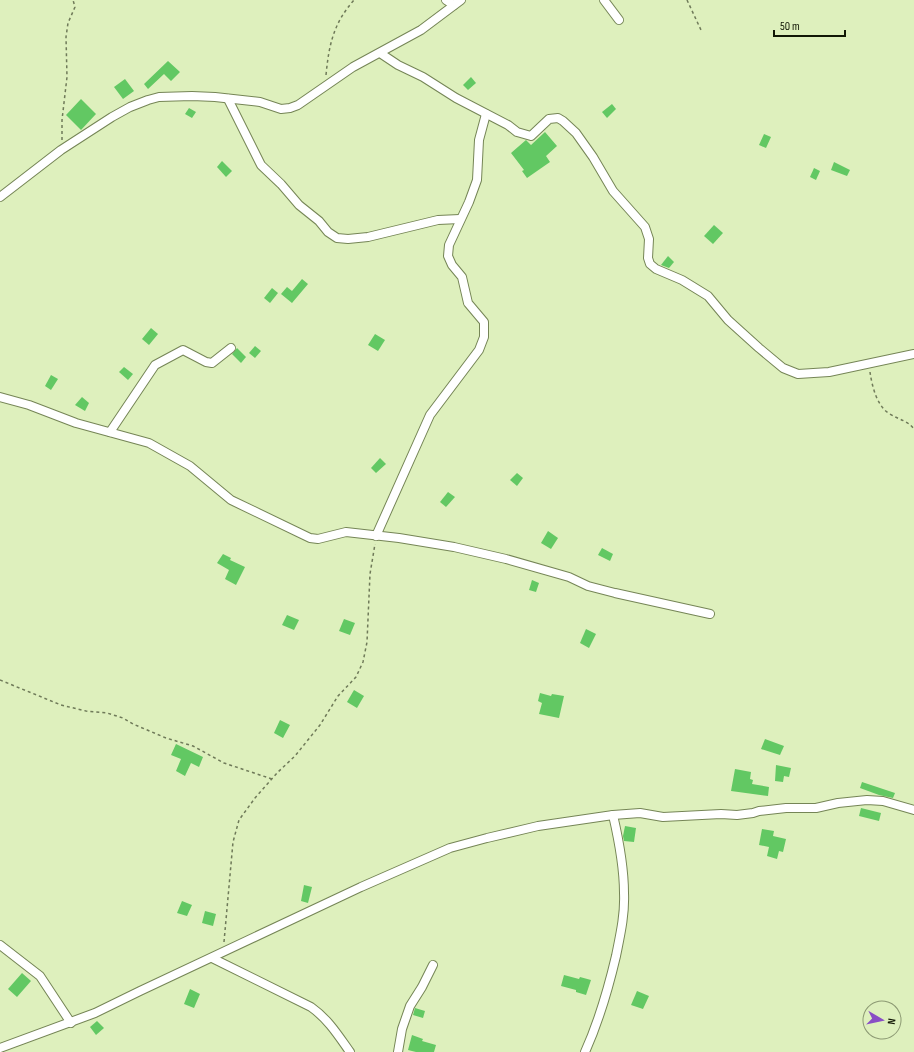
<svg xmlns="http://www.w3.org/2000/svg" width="914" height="1052" viewBox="0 0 914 1052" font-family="'Sofia Sans Condensed',sans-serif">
	<rect width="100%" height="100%" fill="#def0bd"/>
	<!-- building -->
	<g fill="#62c863">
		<polygon points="168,61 180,72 171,81 164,74 148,89 144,84"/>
		<polygon points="471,77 476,83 468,90 463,85"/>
		<polygon points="125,79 134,91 123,99 114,87"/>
		<polygon points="81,99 96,114 81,130 66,115"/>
		<polygon points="612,104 616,109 607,118 602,112"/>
		<polygon points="189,108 196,112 192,118 185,114"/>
		<polygon points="545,132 557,146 546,156 550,162 527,178 522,171 524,170 511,153 526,140 531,145"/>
		<polygon points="764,134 771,137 766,148 759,145"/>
		<polygon points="222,161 232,171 226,177 217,167"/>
		<polygon points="834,162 850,170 847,176 831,170"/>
		<polygon points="814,168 820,171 816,180 810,177"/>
		<polygon points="714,225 723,233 713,244 704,236"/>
		<polygon points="668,256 674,262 669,268 661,265"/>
		<polygon points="302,279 308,284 292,303 281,294 287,287 292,291"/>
		<polygon points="272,288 278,293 270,303 264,298"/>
		<polygon points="151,328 158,334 149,345 142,339"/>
		<polygon points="375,334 385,340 378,351 368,345"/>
		<polygon points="255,346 261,351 255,358 249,353"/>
		<polygon points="237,348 246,357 241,363 232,354"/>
		<polygon points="124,367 133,374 128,380 119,372"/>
		<polygon points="51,375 58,379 51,390 45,386"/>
		<polygon points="82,397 89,403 85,411 75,405"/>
		<polygon points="380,458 386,464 376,473 371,468"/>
		<polygon points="517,473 523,478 517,486 510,480"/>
		<polygon points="448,492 455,497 446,507 440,502"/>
		<polygon points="548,531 558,538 551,549 541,543"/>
		<polygon points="602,548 613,554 610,561 598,555"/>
		<polygon points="223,554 231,558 230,560 245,567 236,585 225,579 229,570 217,563"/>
		<polygon points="532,580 539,583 536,592 529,590"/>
		<polygon points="287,615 299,620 294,630 282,625"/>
		<polygon points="344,619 355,623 350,635 339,631"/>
		<polygon points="586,629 596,634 589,648 580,643"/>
		<polygon points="354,690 364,696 357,708 347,702"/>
		<polygon points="540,693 551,696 552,694 564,696 559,718 539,714 542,703 538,701"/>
		<polygon points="280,720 290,725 283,738 274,733"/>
		<polygon points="765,739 784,746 780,755 761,749"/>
		<polygon points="176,744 203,757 199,767 191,763 185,776 176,771 181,759 171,755"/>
		<polygon points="776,765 791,768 789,777 784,776 783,782 775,781"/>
		<polygon points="735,769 751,772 750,779 753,780 752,784 769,787 768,796 731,791"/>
		<polygon points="862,782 895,793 893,798 879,795 860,788"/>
		<polygon points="861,808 881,813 879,821 859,816"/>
		<polygon points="625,826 636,828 634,842 624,841 623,836"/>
		<polygon points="762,829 774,831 773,836 786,839 783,852 779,851 777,859 767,856 769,847 759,845"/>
		<polygon points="304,885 312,887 308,903 301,901"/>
		<polygon points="182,901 192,905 187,916 177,913"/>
		<polygon points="205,911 216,914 213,926 202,923"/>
		<polygon points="22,973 31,981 17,997 8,989"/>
		<polygon points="564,975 579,979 580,977 591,980 586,995 576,992 576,990 561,986"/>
		<polygon points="190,989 200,994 194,1008 184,1004"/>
		<polygon points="637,991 649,996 643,1009 631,1005"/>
		<polygon points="415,1008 425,1011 423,1018 413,1015"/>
		<polygon points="97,1021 104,1028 96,1035 90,1027"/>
		<polygon points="412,1035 423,1039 422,1041 436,1045 434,1052 416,1052 408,1050"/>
	</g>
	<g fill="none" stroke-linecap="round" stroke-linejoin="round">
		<defs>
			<g id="street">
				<polyline points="446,0 454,5"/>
				<polyline points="604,0 619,20"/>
				<polyline points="380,53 398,65 423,77 456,98 508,125 517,132 531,136 549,119 558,118 563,121 576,133 593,157 613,191 645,227 649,239 648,258 650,264 656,269 682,280 708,296 728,320 759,348 783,368 798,374 829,372 914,354"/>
				<polyline points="228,99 261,165 281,184 299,205 319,221 328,232 337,238 348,239 368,237 438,220 460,219"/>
				<polyline points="0,197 61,150 112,117 130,107 148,100 159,97 192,96 215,97 260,102 281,109 290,108 298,105 353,67 421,30 461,0"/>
				<polyline points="0,397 29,405 76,423 149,443 190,466 231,500 310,538 318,539 346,532 399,538 454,547 506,559 569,577 588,586 615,593 710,614"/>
				<polyline points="110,432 155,365 183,350 206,362 212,363 231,348"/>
				<polyline points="376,536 430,415 479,350 484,337 484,322 468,303 462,277 452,265 448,256 449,245 469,202 477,180 479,140 486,114"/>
				<polyline points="0,945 40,976 71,1023"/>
				<path d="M 212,958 L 311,1007 C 328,1019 338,1035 350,1052"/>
				<polyline points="0,1048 95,1013 140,991 361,887 450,848 487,838 538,826 613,815 640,813 663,817 721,814 737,815 753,813 759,811 786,808 816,808 838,803 867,800 883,801 914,810"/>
				<polyline points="398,1052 402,1029 410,1006 422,987 433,965"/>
				<path d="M 585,1052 C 599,1021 608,990 616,956 C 620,936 625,915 624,893 C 624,867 619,841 613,815"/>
			</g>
		</defs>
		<!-- street casing -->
		<use href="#street" stroke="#758556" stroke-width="10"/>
		<!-- path -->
		<g stroke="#6f7a59" stroke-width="1.5" stroke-dasharray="3 3" stroke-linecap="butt">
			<polyline points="687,0 701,30"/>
			<path d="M 326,75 C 329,45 333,24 354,0"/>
			<polyline points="62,140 62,120 67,77 66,37 68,23 75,7 73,0"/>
			<path d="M 870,372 C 872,386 877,407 890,414 C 899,420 907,420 914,429"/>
			<polyline points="0,680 61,705 86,711 107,713 123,718 133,724 166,738 193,746 224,763 272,779"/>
			<polyline points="224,942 233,842 239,820 255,798 278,772 295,756 320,725 338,696 356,677 363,662 367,642 370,574 375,544"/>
		</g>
		<!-- street -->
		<use href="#street" stroke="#fff" stroke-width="8"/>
	</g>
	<!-- north arrow -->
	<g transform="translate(882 1020) rotate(99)"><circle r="19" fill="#def0bd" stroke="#8c9973"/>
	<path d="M0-3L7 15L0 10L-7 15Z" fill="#894ec5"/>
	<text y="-6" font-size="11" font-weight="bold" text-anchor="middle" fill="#111705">N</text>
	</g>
	<!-- scale -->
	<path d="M774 30v6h71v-6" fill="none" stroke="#111705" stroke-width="2"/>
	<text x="780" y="30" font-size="12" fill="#111705" stroke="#def0bd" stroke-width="3" paint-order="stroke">50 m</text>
</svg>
